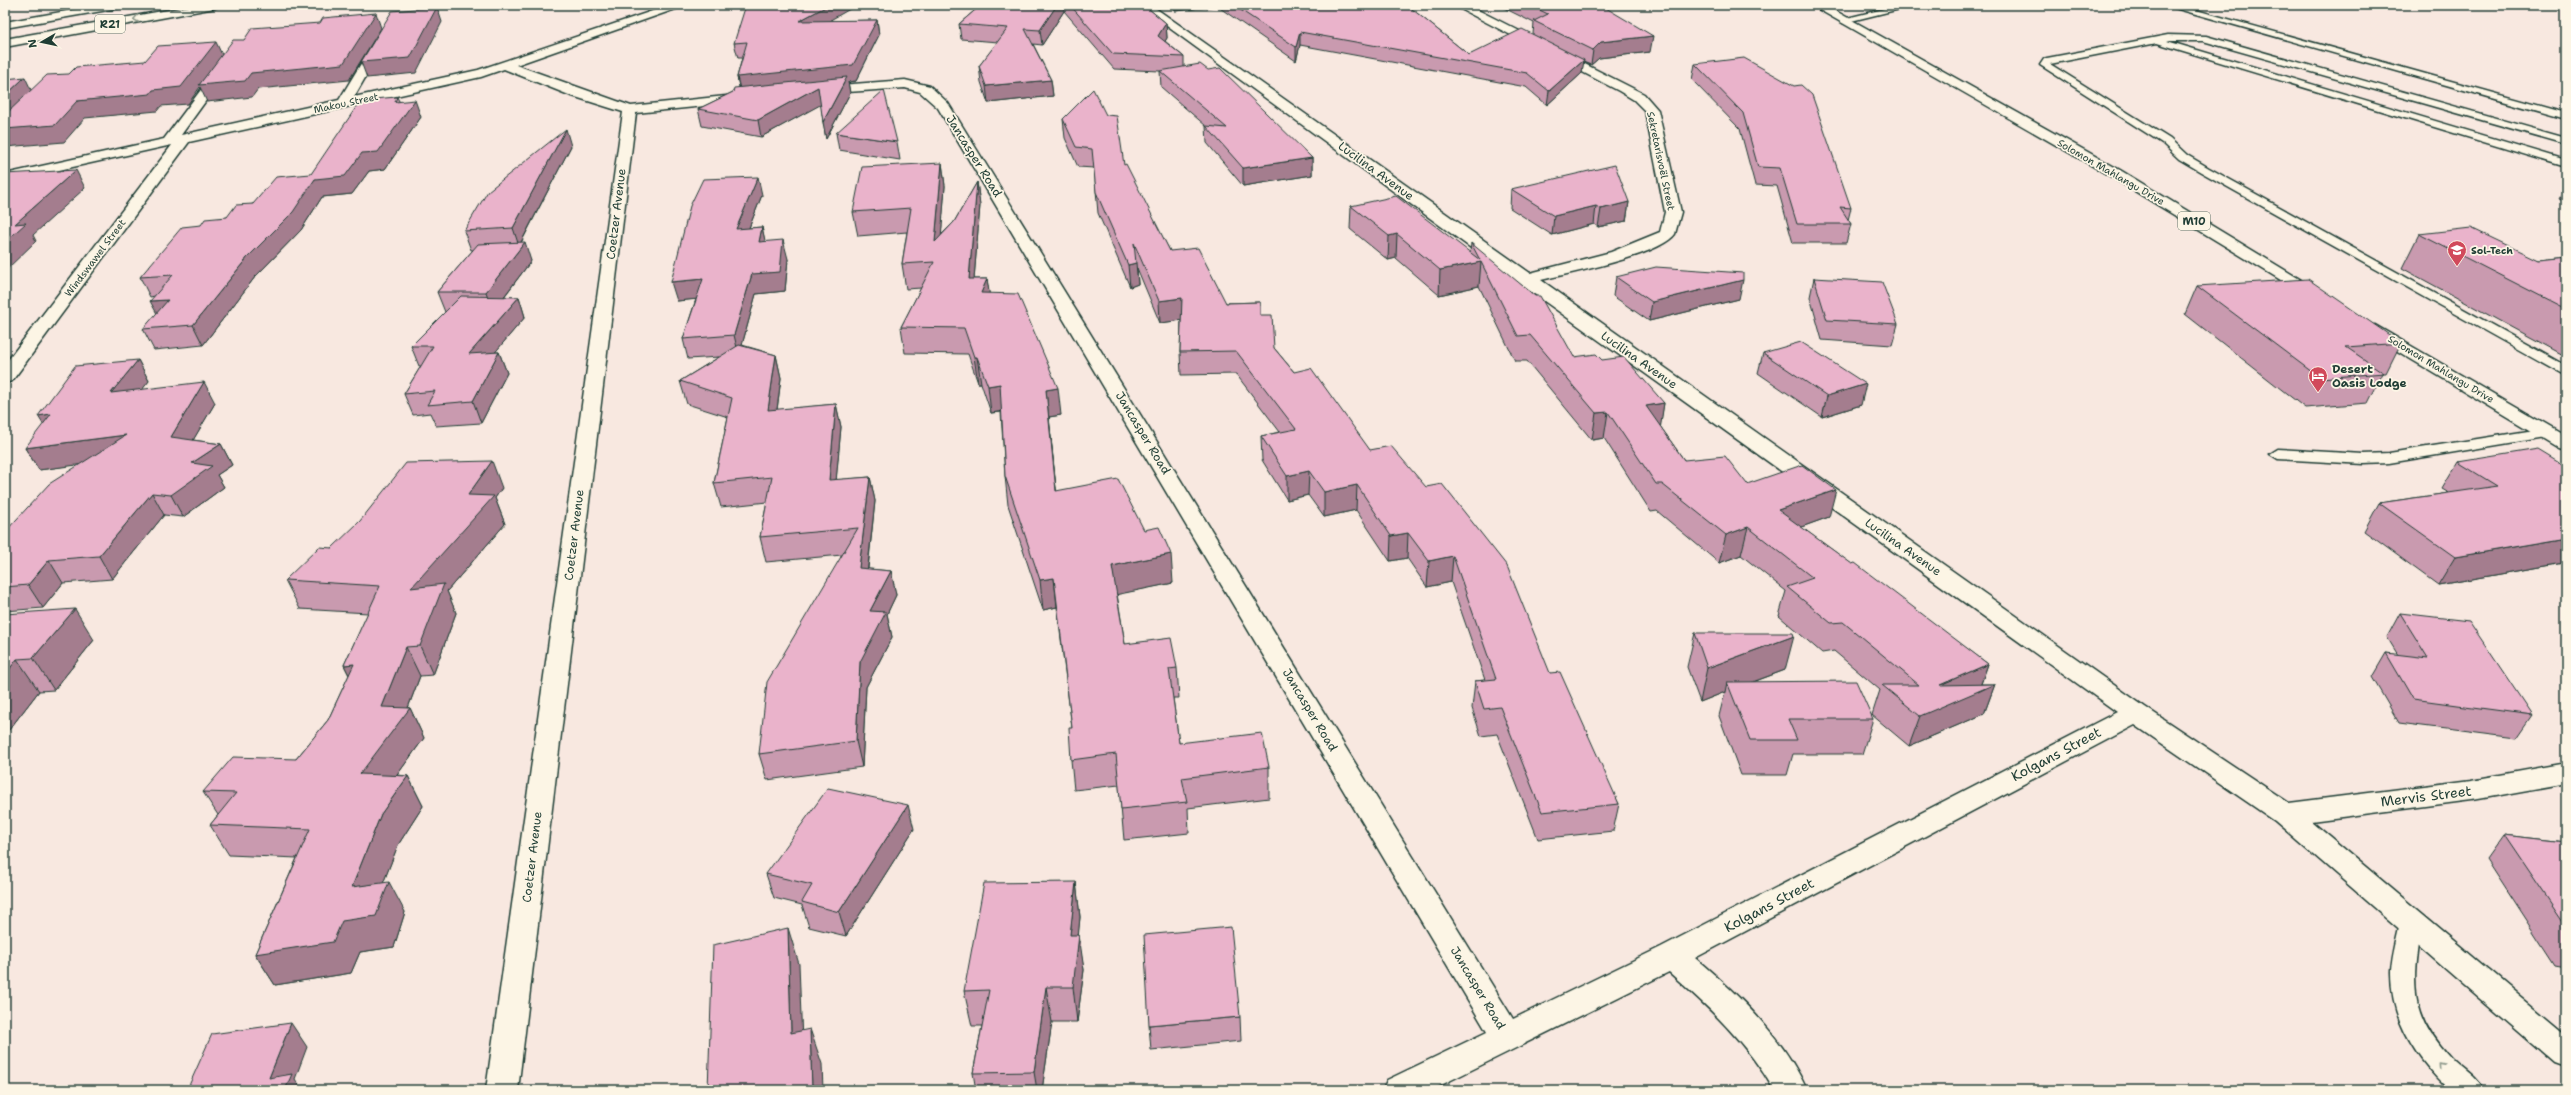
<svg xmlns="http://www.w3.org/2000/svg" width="2571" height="1095" viewBox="0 0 2571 1095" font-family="'Shantell Sans',sans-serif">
	<rect width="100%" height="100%" fill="#f8e8e0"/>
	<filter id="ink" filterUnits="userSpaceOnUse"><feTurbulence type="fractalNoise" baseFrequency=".025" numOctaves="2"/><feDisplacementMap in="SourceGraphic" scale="8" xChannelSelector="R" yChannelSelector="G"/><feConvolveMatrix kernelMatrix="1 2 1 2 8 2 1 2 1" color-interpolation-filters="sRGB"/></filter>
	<g filter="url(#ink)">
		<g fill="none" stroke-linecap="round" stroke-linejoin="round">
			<defs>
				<g id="lane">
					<polygon points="1900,5 1916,5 1843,23 1839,20"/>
					<polygon points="2164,5 2178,5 2566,113 2566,119"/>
					<polygon points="2168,35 2206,36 2566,138 2566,144 2203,41 2167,41 2566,160 2566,167 2157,43 2050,64 2170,139 2187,155 2209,168 2566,366 2566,376 2201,172 2179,159 2162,143 2040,65 2044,59 2047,58"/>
					<polygon points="2547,428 2555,433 2552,436 2389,463 2364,464 2278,459 2270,454 2278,449 2364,454 2389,453"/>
					<path d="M 2411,913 L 2419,916 L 2422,922 C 2414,980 2407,1011 2451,1058 C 2461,1069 2476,1076 2483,1090 L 2451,1090 L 2447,1087 C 2415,1056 2390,1017 2391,971 C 2392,954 2397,938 2400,922 L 2403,916 Z"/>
				</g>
				<g id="street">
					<polygon points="670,5 687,5 516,65 631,106 745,94 752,98 745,102 636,113 518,1090 486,1090 623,112 569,95 504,69 481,77 189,142 12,381 5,383 5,364 172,145 5,182 5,174 164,139 218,67 222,66 228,70 181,135 339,100 374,42 378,41 384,45 354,97 478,70"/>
					<path d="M 1138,5 L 1151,5 L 1530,273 L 1611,252 L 1660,232 L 1665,212 L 1645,111 L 1634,100 L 1619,91 L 1453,5 L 1468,5 L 1644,94 L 1658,110 L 1681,212 L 1675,234 C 1659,256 1569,273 1541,280 L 2145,707 L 2289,803 L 2472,780 L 2566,763 L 2566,783 L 2472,800 L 2311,821 L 2566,1035 L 2566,1068 L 2555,1064 L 2275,821 L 2135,725 L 1695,958 C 1739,995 1783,1037 1807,1090 L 1774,1090 C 1748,1044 1708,1006 1669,972 L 1431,1090 L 1383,1090 L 1387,1080 L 1487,1032 L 938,108 L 920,92 L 905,88 L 819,94 L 813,90 L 814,87 L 905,80 L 930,86 L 948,103 L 1513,1019 L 1661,947 L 2117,712 L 1519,283 Z"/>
				</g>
				<g id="primary">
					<polygon points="1811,5 1825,5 2120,170 2326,295 2324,299 2312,299 2110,176"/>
					<polygon points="2375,325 2566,436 2566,450 2559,448 2369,334 2366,330 2369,326"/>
				</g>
				<g id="highway">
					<polygon points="100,5 125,5 119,8 5,28 5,22"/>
					<polygon points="196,5 221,5 215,8 5,47 5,39"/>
				</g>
			</defs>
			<!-- lane casing -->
			<use href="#lane" stroke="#1f3d34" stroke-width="3"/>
			<!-- street casing -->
			<use href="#street" stroke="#1f3d34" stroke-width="3"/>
			<!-- primary casing -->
			<use href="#primary" stroke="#1f3d34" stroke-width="3"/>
			<!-- highway casing -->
			<use href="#highway" stroke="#1f3d34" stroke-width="3"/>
			<!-- lane -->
			<use href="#lane" fill="#fcf5e5" fill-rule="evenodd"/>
			<!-- street -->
			<use href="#street" fill="#fcf5e5" fill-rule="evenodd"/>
			<!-- primary -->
			<use href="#primary" fill="#fcf5e5" fill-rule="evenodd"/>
			<!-- highway -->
			<use href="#highway" fill="#fcf5e5" fill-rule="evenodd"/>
		</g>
		<!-- wall -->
		<g fill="#c99aaf" stroke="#1f3d34">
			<polygon points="981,5 1144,5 1166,23 1167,38 1165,41 1184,57 1184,67 1312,158 1312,175 1243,186 1207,143 1206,126 1161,87 1160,71 1114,69 1064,11 1042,45 1033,44 1051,80 1053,96 988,103 981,82 979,66 998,42 961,39 959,24"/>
			<polygon points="1175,5 1407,5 1469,55 1533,34 1534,23 1498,5 1601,5 1650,52 1599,58 1591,65 1583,62 1582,73 1547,105 1526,87 1300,45 1296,61 1217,6 1175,11"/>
			<polygon points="877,20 879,35 856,81 848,82 850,93 826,139 823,122 821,104 761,137 702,126 698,109 733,92 739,87 737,77 742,58 738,58 734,43 830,21"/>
			<polygon points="1695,64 1851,208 1848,220 1851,224 1846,243 1793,243 1777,186 1755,185 1740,129 1692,80"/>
			<polygon points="397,97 399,101 421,117 385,169 369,171 352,194 322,197 301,230 255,277 203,345 154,350 143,329 157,314 155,296 150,297 140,277 201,225 227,217 311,174"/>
			<polygon points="1063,119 1124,165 1170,251 1226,303 1260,302 1260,315 1274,348 1294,372 1370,450 1550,673 1619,804 1613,831 1538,839 1497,734 1481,736 1472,708 1475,681 1485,680 1451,582 1427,587 1407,558 1390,561 1356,510 1324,517 1308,495 1287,500 1262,460 1261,436 1280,432 1236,374 1181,375 1180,352 1181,320 1160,323 1137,268 1138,284 1130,287 1098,213 1094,168 1078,167 1065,138"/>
			<polygon points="836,133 897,142 900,160 839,150"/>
			<polygon points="571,146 521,243 531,261 504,297 519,297 525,317 495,352 499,352 507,373 481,423 436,426 430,413 413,415 404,394 421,366 419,366 411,346 445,312 437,292 473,250 471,250 464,231"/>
			<polygon points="942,163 945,186 941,235 954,222 977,182 980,205 974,279 987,279 989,294 1061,415 1049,417 1056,491 1144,530 1173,583 1117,594 1125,644 1177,668 1179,698 1173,698 1179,743 1269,767 1269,798 1188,808 1189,833 1124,840 1119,785 1074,790 1071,760 1072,728 1057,607 1043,610 1008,505 1005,476 1001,412 991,413 981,383 978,383 968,354 905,353 901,327 921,288 906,289 902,264 907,232 858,236 853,212"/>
			<polygon points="2566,186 2566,202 2559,199"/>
			<polygon points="1511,189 1629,202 1626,221 1598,227 1594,224 1552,235 1510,208"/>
			<polygon points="762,195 749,228 762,227 765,242 788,259 785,291 756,294 742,345 776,355 781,378 777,410 836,404 841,427 836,480 870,477 875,501 868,569 891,571 896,595 887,614 892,637 866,687 862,767 767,780 759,754 842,555 766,562 760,537 767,502 721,507 714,483 728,417 687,404 680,381 719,357 688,359 683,339 696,299 677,301"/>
			<polygon points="1351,206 1470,253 1471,243 1574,357 1602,360 1664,403 1660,426 1684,460 1747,484 1829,517 1801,527 1988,664 1981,684 1995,684 1984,714 1909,746 1872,715 1880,690 1834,651 1822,653 1779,616 1786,591 1741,555 1719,563 1657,511 1651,512 1604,438 1592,440 1527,361 1515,361 1479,286 1439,295 1396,258 1388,260 1350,229"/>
			<polygon points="2419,234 2538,260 2566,257 2566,357 2402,268"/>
			<polygon points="1616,277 1739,299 1649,321 1613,296"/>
			<polygon points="1814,278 1898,324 1892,345 1822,340 1810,297"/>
			<polygon points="2197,286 2401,343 2386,373 2383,373 2368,403 2305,408 2185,314"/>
			<polygon points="1763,353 1861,405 1822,417 1758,373"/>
			<polygon points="138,360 149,381 142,389 215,403 193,440 221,444 232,465 217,475 224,487 183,517 164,515 112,579 63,583 43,608 5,611 5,532 80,464 39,470 25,448"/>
			<polygon points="2458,462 2566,466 2566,565 2563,563 2438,585 2364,531 2379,503 2449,493 2442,489"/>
			<polygon points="502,488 495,498 505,524 447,591 456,613 433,675 420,676 408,708 410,708 424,738 397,775 408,776 423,806 398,845 383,883 405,912 394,947 360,952 351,973 275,985 255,954 297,858 229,855 210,825 218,815 203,792 296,759 328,720 349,675 344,665 368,613 300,609 285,580 332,548"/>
			<polygon points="2400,613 2532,715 2516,738 2399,723 2372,677 2386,653 2398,655 2387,637"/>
			<polygon points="5,614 94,640 54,690 39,691 5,735"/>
			<polygon points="1695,633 1785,670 1753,682 1873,719 1862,754 1793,754 1787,775 1741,775 1719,716 1725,692 1700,702 1687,667"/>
			<polygon points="914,829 846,936 809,927 802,905 774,898 766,874"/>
			<polygon points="2503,835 2566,842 2566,967 2555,965 2486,859"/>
			<polygon points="1076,882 1080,917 1078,935 1084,970 1077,1022 1052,1022 1042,1090 976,1090 973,1073 982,1026 972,1026 964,991"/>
			<polygon points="1240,1017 1241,1041 1151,1050 1149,1025"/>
		</g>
		<!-- shaded-wall -->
		<g fill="#a47d8e" stroke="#1f3d34">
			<polygon points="829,5 857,5 802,36 799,21"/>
			<polygon points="1057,5 1064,5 1064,11 1042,45 1040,30"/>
			<polygon points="1175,5 1217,5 1217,6 1175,11"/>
			<polygon points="437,7 442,22 416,73 367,78 361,62"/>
			<polygon points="376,13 381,28 349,80 258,89 252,97 207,102 200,87 188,104 161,106 157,111 85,118 64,142 5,147 5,129 77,101 153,90 216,42 223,57 251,73"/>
			<polygon points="877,20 879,35 856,81 848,82 850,93 826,139 823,122 844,83 741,93 737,77"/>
			<polygon points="1166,23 1167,38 1159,51 1158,36"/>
			<polygon points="1300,32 1300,45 1296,61 1296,47"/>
			<polygon points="1653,36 1650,52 1599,58 1591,65 1593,50 1601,42"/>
			<polygon points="1584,60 1582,73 1547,105 1549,91"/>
			<polygon points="25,77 33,94 5,121 5,96"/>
			<polygon points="1051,80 1053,96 988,103 986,86"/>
			<polygon points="818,87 822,104 761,137 758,120"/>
			<polygon points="415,100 421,117 385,169 369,171 352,194 322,197 301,230 255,277 203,345 193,325 247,258 315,179 362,153"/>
			<polygon points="566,129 571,146 519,246 513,228"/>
			<polygon points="1312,158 1312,175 1243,186 1243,168"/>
			<polygon points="942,163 945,186 939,266 935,242"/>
			<polygon points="76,170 85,188 33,235 36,241 5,271 5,242 15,224"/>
			<polygon points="758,177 762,195 741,248 736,229"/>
			<polygon points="977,182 980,205 972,304 969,279"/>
			<polygon points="1629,202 1626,221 1598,227 1601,209"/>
			<polygon points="1596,206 1594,224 1552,235 1554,216"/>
			<polygon points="762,227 766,245 759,242"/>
			<polygon points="1397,234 1396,258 1388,260 1389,236"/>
			<polygon points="783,240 788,259 785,291 756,294 739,356 734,335 752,274"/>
			<polygon points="525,242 531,261 493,311 486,292"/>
			<polygon points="1481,262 1479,286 1439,295 1440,270"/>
			<polygon points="1136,263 1138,284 1130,287 1128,265"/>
			<polygon points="703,279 709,298 677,301 671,282"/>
			<polygon points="987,279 991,304 981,293"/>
			<polygon points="1743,280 1739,299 1649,321 1652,302"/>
			<polygon points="519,297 525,317 476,375 469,354"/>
			<polygon points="1182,298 1183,320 1160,323 1159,301"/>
			<polygon points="168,300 161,321 150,301"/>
			<polygon points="499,352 507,373 481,423 473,401"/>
			<polygon points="776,355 781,378 774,433 768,410"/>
			<polygon points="974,357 977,357 981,383 978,383"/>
			<polygon points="138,360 149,381 123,414 111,393"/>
			<polygon points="204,382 215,403 182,459 171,437"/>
			<polygon points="1000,384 1004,411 991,413 988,386"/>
			<polygon points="1866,384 1861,405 1822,417 1827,396"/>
			<polygon points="1058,388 1061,415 1049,417 1059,519 1046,390"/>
			<polygon points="1664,403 1660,430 1646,406"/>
			<polygon points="836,404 841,427 834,504 829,480"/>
			<polygon points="1608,412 1604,438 1592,440 1596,413"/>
			<polygon points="51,414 51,437 38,416"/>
			<polygon points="126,435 138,457 39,470 25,448"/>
			<polygon points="221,444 232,465 217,475 224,487 183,517 171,495 192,463"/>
			<polygon points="492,461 502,488 495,498 505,524 447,591 456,613 433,675 420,646 411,588 468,495"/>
			<polygon points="1309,471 1308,495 1287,500 1287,476"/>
			<polygon points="870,477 875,501 865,593 859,568"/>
			<polygon points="1357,485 1356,510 1324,517 1324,492"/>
			<polygon points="1836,490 1829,517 1771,538 1778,510"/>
			<polygon points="152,493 164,515 112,579 99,556"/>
			<polygon points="1748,527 1741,555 1719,563 1726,535"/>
			<polygon points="1408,533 1407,558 1390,561 1391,536"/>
			<polygon points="2566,538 2566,558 2563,563 2438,585 2455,557"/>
			<polygon points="1171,554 1173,583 1115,595 1112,566"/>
			<polygon points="1453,556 1451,582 1427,587 1429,561"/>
			<polygon points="49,560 63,583 43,608 28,585"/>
			<polygon points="891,571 896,595 887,614 892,637 866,687 862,767 856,741 860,662 870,611"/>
			<polygon points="1054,578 1057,607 1043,610 1040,580"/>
			<polygon points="75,609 94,640 54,690 33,658"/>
			<polygon points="1794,636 1785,670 1731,690 1727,682 1725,692 1700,702 1707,668"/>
			<polygon points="406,647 420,676 406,713 410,708 424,738 376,804 360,774 382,707"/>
			<polygon points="17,659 39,691 5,735 5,675"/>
			<polygon points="354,664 359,695 344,665"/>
			<polygon points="1988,664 1978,692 1995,684 1984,714 1909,746 1920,716 1940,685"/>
			<polygon points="408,776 423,806 398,845 370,917 389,882 405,912 394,947 360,952 351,973 275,985 255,954 352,887 381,814"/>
			<polygon points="908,805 914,829 846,936 839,912"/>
			<polygon points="1076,882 1080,917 1076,961 1079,935 1084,970 1077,1022 1073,987 1070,935"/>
			<polygon points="788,928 799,964 803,1068 791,1033"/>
			<polygon points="1046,987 1052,1022 1042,1090 1037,1090 1034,1072"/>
			<polygon points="291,1023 307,1047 295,1079 302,1090 277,1090 269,1078"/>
			<polygon points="810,1029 822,1064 823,1090 812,1090"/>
		</g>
		<!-- building -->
		<g fill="#eab3cb" stroke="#1f3d34">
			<polygon points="750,5 829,5 799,21 877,20 853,65 737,77 747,42 734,43 745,8"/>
			<polygon points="981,5 1057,5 1040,30 1025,29 1051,80 986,86 979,66 1008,28 959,24"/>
			<polygon points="1070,5 1144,5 1166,23 1158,36 1184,57 1113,54"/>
			<polygon points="1233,5 1407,5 1469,55 1522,29 1584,60 1549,91 1527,73 1300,32 1296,47"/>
			<polygon points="1529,5 1601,5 1653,36 1601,42 1593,50 1534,21 1548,14"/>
			<polygon points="437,7 410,58 361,62 392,11"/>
			<polygon points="376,13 343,64 251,73 245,81 199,85 233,40 244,40 252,28 320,23 323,18"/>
			<polygon points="216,42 181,87 153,90 150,94 77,101 55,125 5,129 5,115 47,75 69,74 76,67 145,61 158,46"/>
			<polygon points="1744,58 1794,86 1801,85 1812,95 1851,208 1840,207 1851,224 1797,224 1780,168 1758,167 1743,113 1695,64"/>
			<polygon points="1200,64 1208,70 1220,68 1312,158 1243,168 1206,126 1227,128 1160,71"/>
			<polygon points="25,77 5,96 5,79"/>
			<polygon points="847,77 823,122 818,87 758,120 698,109 733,92 734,88"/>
			<polygon points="1093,89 1106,115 1117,116 1124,165 1126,164 1170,251 1198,248 1226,303 1260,302 1260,315 1272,315 1274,348 1294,372 1311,368 1370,450 1391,446 1426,487 1442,484 1507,566 1550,673 1560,672 1619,804 1542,812 1500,707 1484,709 1475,681 1496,679 1453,556 1429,561 1408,533 1391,536 1357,485 1324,492 1309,471 1287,476 1261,436 1296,429 1236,351 1180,352 1182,298 1159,301 1134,243 1136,263 1128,265 1096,192 1092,149 1076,147 1063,119"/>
			<polygon points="884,90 897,142 836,133"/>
			<polygon points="397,97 395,102 415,100 378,152 362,153 345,176 315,179 293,212 247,258 193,325 143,329 168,300 150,301 173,275 140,277 182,227 201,225 205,219 227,217 236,205 253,204 276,177 311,174 361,100"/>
			<polygon points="566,129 513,228 464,231 488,191"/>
			<polygon points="942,163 935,242 954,222 977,182 969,279 987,279 981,293 1018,294 1058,388 1046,390 1056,491 1118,479 1144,530 1159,527 1171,554 1112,566 1125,644 1171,638 1177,668 1169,669 1179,743 1262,733 1269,767 1182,778 1187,802 1121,809 1116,754 1071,760 1069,728 1072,728 1054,578 1040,580 1005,476 1000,384 988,386 977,357 974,357 964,328 901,327 934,262 902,264 911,208 853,212 862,167"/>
			<polygon points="1615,165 1629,202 1601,209 1596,206 1554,216 1511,189"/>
			<polygon points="76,170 15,224 26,223 5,242 5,174"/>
			<polygon points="758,177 736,229 762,227 759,242 783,240 780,272 752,274 734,335 683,339 703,279 671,282 690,206 703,179"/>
			<polygon points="1396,196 1480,260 1471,243 1535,296 1540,296 1574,357 1596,354 1602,360 1624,357 1664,403 1646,406 1684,460 1725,456 1747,484 1802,465 1836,490 1778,510 1852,564 1855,563 1988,664 1940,685 1995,684 1920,716 1882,685 1919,685 1843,622 1831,623 1787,587 1813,578 1748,527 1726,535 1662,484 1656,484 1608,412 1596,413 1530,335 1518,336 1481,262 1440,270 1397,234 1389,236 1351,206"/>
			<polygon points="2471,228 2538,260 2566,257 2566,309 2419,234"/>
			<polygon points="525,242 486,292 437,292 478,244"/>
			<polygon points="1656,267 1743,273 1743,280 1652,302 1616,277"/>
			<polygon points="1814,278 1882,282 1898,324 1827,320"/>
			<polygon points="2308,279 2401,343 2346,347 2384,373 2320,378 2197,286"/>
			<polygon points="461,296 519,297 469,354 499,352 473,401 427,405 435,391 404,394 433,346 411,346"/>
			<polygon points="1801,342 1866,384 1827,396 1763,353"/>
			<polygon points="739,345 776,355 768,410 836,404 829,480 870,477 859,568 891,571 870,611 886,612 860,662 856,741 759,754 767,682 858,528 760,537 772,477 714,483 732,398 680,381"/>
			<polygon points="138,360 111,393 204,382 171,437 221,444 192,463 212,466 171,495 152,493 99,556 49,560 28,585 5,587 5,532 49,484 126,435 25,448 51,414 38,416 75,366"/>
			<polygon points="2538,449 2566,466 2566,538 2455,557 2379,503 2497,486 2458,462"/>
			<polygon points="492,461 468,495 494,496 411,588 444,584 420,646 406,647 382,707 410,708 360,774 408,776 381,814 352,887 389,882 376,916 342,921 333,942 255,954 310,829 210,825 236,793 203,792 233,757 296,759 328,720 354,664 344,665 380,586 285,580 319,547 332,548 360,521 406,463"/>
			<polygon points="75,609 33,658 17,659 5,675 5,614"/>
			<polygon points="2400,613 2469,621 2532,715 2413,699 2386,653 2428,658"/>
			<polygon points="1695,633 1793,633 1794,636 1707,668"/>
			<polygon points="1856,681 1873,719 1788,719 1797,740 1750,740 1727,682"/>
			<polygon points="828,788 908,805 839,912 802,902 812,885 766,874"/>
			<polygon points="2503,835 2566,842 2566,928"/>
			<polygon points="1076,882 1070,935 1079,935 1073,987 1046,987 1034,1072 973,1073 989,990 964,991 984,883"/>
			<polygon points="1231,927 1240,1017 1149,1025 1144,935"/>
			<polygon points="788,928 791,1033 810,1029 812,1090 708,1090 713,945"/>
			<polygon points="291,1023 269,1078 292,1074 285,1090 187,1090 212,1034"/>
		</g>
		<!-- one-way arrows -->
		<defs><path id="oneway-chevron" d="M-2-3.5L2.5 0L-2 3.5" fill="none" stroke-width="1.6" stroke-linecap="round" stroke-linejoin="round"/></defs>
		<g stroke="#8e998c">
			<use href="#oneway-chevron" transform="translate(136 19) rotate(170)"/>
			<use href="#oneway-chevron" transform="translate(2441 1065) rotate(-132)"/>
		</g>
	</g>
	<!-- icons -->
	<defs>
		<symbol id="university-pin" viewBox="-11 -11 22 30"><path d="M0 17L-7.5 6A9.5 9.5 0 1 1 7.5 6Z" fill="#d1495b" stroke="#fcf5e5"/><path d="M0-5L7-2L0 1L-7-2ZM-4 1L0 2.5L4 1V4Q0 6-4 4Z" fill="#fff"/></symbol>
		<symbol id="hotel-pin" viewBox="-11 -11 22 30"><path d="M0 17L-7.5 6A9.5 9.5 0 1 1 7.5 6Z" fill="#d1495b" stroke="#fcf5e5"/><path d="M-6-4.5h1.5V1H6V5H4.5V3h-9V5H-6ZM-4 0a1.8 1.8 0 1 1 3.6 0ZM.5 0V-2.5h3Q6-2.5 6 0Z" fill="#fff"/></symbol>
	</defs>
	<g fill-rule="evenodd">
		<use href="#university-pin" x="2446" y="239" width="22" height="30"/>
		<use href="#hotel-pin" x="2307" y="365" width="22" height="30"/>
	</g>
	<g text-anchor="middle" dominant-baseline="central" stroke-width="3.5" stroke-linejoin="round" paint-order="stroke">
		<!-- far-street labels -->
		<g font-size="10" fill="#1f3d34" stroke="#fcf5e5">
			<text transform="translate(346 103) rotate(-12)">Makou Street</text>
			<text transform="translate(1661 161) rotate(78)">Sekretarisvoël Street</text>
			<text transform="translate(2111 172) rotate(30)">Solomon Mahlangu Drive</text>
			<text transform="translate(95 258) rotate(-53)">Windswawel Street</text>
			<text transform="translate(2441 369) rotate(31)">Solomon Mahlangu Drive</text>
		</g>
		<!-- far-poi labels -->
		<g font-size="10" font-weight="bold" fill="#1f3d34" stroke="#fcf5e5" text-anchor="start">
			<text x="2471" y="250">Sol-Tech</text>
		</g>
		<!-- shield labels -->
		<g fill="#fcf5e5" stroke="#617469" stroke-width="1">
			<rect x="95" y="15" width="30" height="18" rx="3"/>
			<rect x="2178" y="212" width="32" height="18" rx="3"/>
		</g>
		<g font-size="11" font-weight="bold" fill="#1f3d34">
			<text x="110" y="24">R21</text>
			<text x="2194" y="221">M10</text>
		</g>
		<!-- street labels -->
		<g font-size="12" fill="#1f3d34" stroke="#fcf5e5">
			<text transform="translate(974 156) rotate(58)">Jancasper Road</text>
			<text transform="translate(1376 171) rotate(36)">Lucilina Avenue</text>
			<text transform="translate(616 214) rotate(-83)">Coetzer Avenue</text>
			<text transform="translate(1639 360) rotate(35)">Lucilina Avenue</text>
			<text transform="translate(1143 433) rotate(59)">Jancasper Road</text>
			<text transform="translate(574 535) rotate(-83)">Coetzer Avenue</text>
			<text transform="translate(1903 547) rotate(35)">Lucilina Avenue</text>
			<text transform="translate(1310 710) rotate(59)">Jancasper Road</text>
			<text transform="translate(532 857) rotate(-83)">Coetzer Avenue</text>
			<text transform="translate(1478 988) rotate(59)">Jancasper Road</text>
		</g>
		<!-- poi labels -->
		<g font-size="12" font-weight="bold" fill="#1f3d34" stroke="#fcf5e5" text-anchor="start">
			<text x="2332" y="369">Desert<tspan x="2332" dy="14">Oasis Lodge</tspan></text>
		</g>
		<!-- near-street labels -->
		<g font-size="14" fill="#1f3d34" stroke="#fcf5e5">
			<text transform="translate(2056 754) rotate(-28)">Kolgans Street</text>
			<text transform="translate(2426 796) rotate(-7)">Mervis Street</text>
			<text transform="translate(1769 905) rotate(-28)">Kolgans Street</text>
		</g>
	</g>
	<!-- margin -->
	<rect width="2571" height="1095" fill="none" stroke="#fcf5e5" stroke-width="20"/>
	<rect x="10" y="10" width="2551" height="1075" fill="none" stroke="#1f3d34" stroke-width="1.5" filter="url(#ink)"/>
	<!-- north arrow -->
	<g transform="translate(42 42) rotate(261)" stroke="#fcf5e5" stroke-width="3" paint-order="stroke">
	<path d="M0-3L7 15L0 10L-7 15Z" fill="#1f3d34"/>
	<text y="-6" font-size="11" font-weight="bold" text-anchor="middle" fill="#1f3d34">N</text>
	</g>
</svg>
